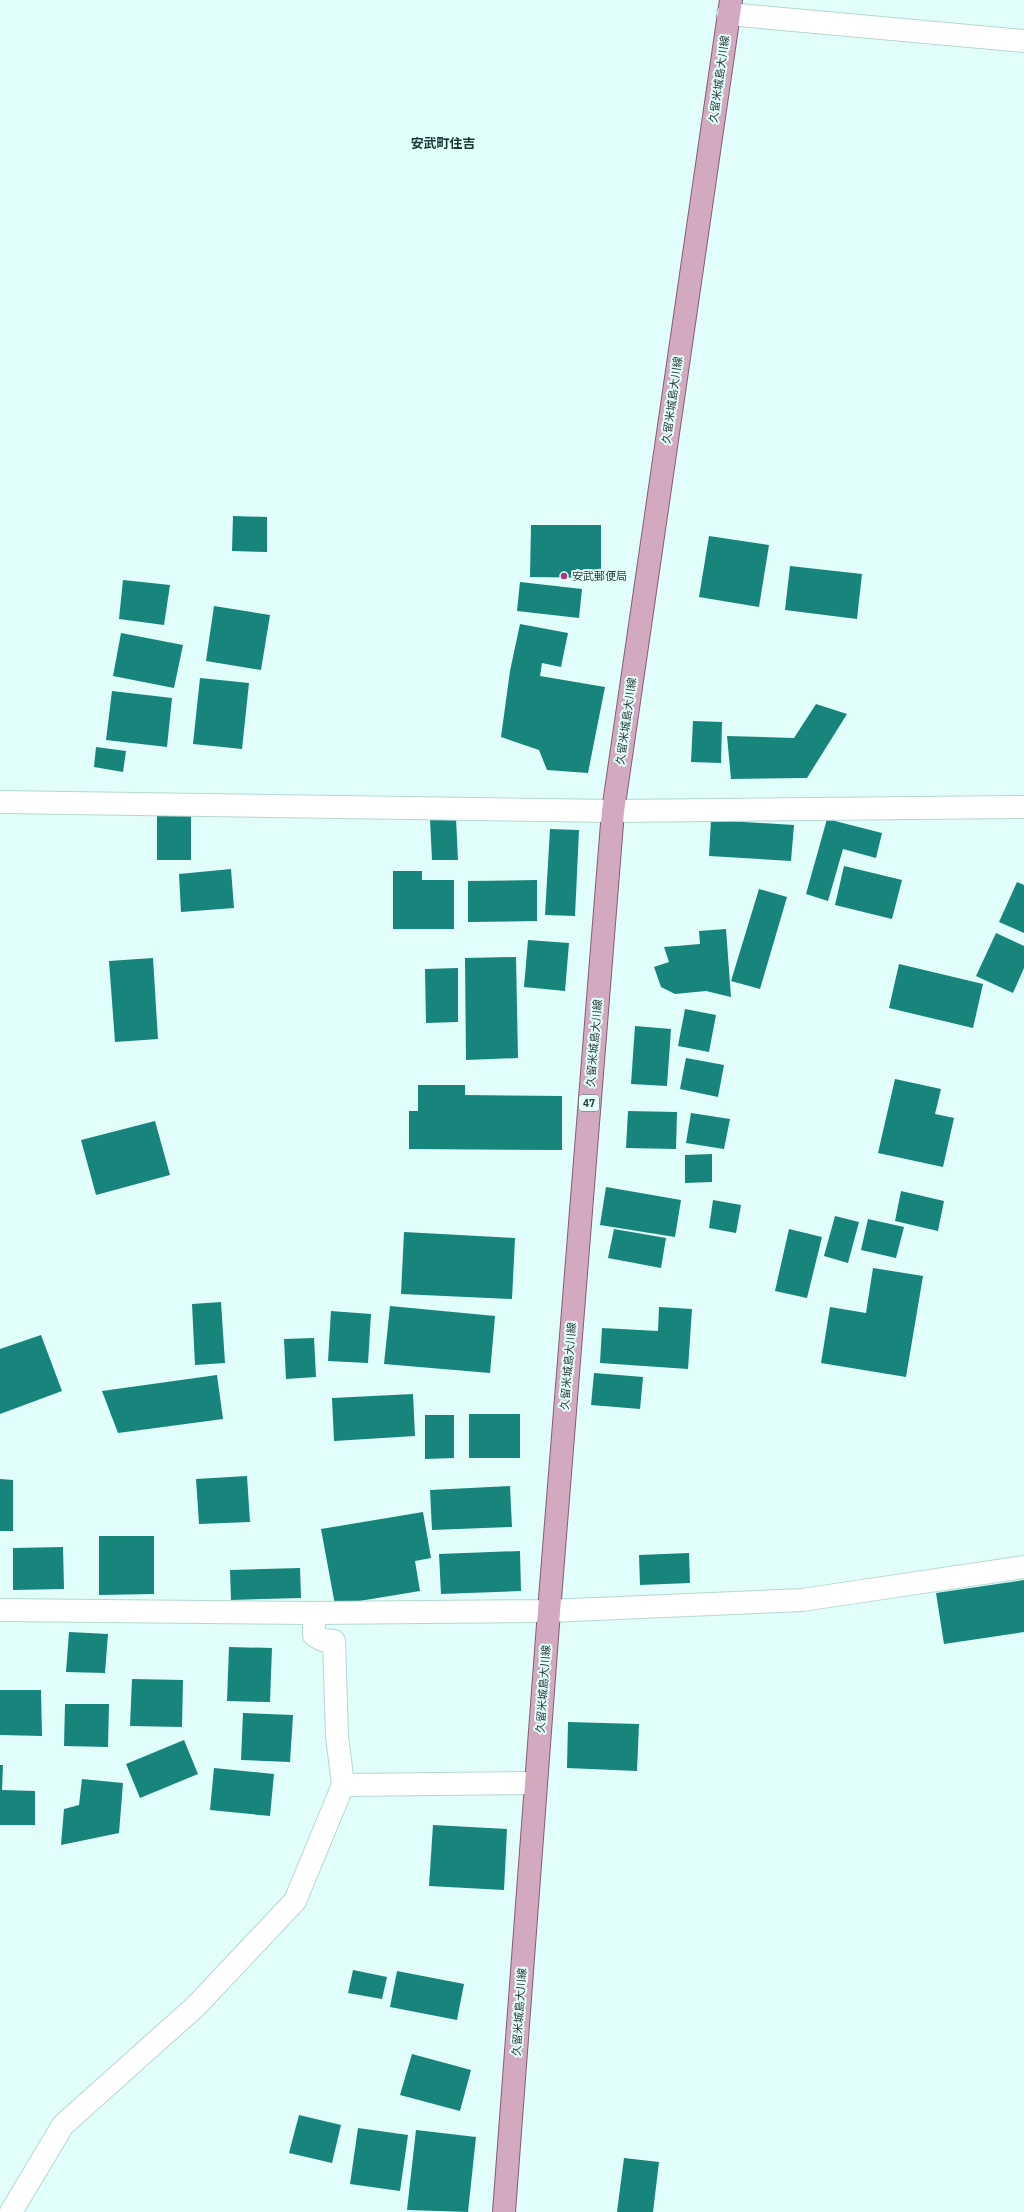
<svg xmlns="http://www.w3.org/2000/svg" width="1024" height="2212" viewBox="0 0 1024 2212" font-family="'IBM Plex Sans','Noto Sans JP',sans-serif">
	<rect width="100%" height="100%" fill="#e2fefa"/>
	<!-- building -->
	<g fill="#17857c">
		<polygon points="233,516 267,517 267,552 232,551"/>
		<polygon points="531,525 601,525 601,578 530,577"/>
		<polygon points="709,536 769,545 759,607 699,597"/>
		<polygon points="790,566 862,574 857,619 785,610"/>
		<polygon points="123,580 170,585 164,625 119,619"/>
		<polygon points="520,582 582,589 579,618 517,611"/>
		<polygon points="214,606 270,615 261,670 206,661"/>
		<polygon points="520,624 568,633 561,667 542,663 540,676 605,687 588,773 547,770 539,750 501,737 510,671"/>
		<polygon points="121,633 183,645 174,688 113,676"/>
		<polygon points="200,678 249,683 242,749 193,744"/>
		<polygon points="112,691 172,698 167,747 106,740"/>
		<polygon points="816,704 847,714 807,778 731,779 727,736 794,738"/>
		<polygon points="693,721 722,722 721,763 691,762"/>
		<polygon points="96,747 126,751 123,772 94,767"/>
		<polygon points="191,815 191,860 157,860 157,816"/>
		<polygon points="456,818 458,860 432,860 430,819"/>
		<polygon points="827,819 882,833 876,858 843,849 828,901 806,894"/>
		<polygon points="711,820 794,825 791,861 709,856"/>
		<polygon points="550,829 579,830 575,916 545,915"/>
		<polygon points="844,866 902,880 892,919 835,905"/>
		<polygon points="231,869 234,908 181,912 179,874"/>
		<polygon points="393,871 422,871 422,880 454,880 454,929 393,929"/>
		<polygon points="537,880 537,921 468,922 468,881"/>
		<polygon points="1017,882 1024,885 1024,933 999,922"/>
		<polygon points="759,889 787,897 760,989 731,981"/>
		<polygon points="726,929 731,997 706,991 675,994 661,987 654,967 669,962 664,947 700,944 699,931"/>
		<polygon points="996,933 1024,946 1024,968 1013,993 976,976"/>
		<polygon points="528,940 569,943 565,991 524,987"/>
		<polygon points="516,957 518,1058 466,1060 465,958"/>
		<polygon points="153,958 158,1039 115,1042 109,961"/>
		<polygon points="899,964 983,984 973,1028 889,1008"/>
		<polygon points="458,968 458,1022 426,1023 425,969"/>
		<polygon points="685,1009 716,1015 709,1052 678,1046"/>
		<polygon points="635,1026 671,1029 667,1086 631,1084"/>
		<polygon points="686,1058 724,1065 718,1097 680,1089"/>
		<polygon points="895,1079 941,1089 935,1114 954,1118 943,1167 878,1153"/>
		<polygon points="418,1085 465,1085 465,1095 562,1096 562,1150 409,1149 409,1111 418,1111"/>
		<polygon points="628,1111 677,1112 676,1149 626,1148"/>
		<polygon points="691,1113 730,1119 724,1149 686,1143"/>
		<polygon points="155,1121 170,1175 96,1195 81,1140"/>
		<polygon points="712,1154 712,1182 685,1183 685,1155"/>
		<polygon points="606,1187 681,1200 675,1237 600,1225"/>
		<polygon points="901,1191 944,1201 938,1231 895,1221"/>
		<polygon points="713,1200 741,1205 736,1233 709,1228"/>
		<polygon points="835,1216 859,1222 848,1263 824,1256"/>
		<polygon points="868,1219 904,1227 896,1258 861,1250"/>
		<polygon points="614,1229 666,1238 661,1268 608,1258"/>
		<polygon points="789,1229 822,1237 807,1298 775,1291"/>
		<polygon points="404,1232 515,1238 512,1299 401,1294"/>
		<polygon points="873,1268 923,1276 906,1377 821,1363 830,1307 866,1313"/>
		<polygon points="221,1302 225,1363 195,1365 192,1304"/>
		<polygon points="390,1306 495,1316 490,1373 384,1364"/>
		<polygon points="659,1307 692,1309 688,1369 600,1363 602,1328 658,1331"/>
		<polygon points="331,1311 371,1314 368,1363 328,1361"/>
		<polygon points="41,1335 62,1391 0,1414 0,1349"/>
		<polygon points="314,1338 316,1377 286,1379 284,1339"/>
		<polygon points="594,1373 643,1377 640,1409 591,1405"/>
		<polygon points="217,1375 223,1419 118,1433 102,1391"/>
		<polygon points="413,1394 415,1436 334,1441 332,1398"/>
		<rect x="469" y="1414" width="51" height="44"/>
		<polygon points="425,1415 454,1415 454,1458 425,1459"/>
		<polygon points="247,1476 250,1522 199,1524 196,1479"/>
		<polygon points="0,1479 13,1480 13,1531 0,1531"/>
		<polygon points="510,1486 512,1527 432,1530 430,1490"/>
		<polygon points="423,1512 431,1558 415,1561 420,1591 335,1605 321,1529"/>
		<polygon points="99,1536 154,1536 154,1594 99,1595"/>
		<polygon points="63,1547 64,1589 13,1590 13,1548"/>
		<polygon points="520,1551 521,1591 441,1594 439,1554"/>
		<polygon points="689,1553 690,1583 640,1585 639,1555"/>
		<polygon points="300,1568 301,1598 231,1600 230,1570"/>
		<polygon points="1024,1580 1024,1632 944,1644 936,1593"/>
		<polygon points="69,1632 108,1634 105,1673 66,1672"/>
		<polygon points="229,1647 272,1648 270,1702 227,1701"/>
		<polygon points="132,1679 183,1680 182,1727 130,1726"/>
		<polygon points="0,1690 41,1690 42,1736 0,1735"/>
		<polygon points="65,1704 109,1704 108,1747 64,1746"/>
		<polygon points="243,1713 293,1715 290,1762 241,1760"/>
		<polygon points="568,1722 639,1724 637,1771 567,1768"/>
		<polygon points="184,1740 198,1774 140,1798 126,1764"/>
		<polygon points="0,1765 3,1765 2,1790 35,1791 35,1825 0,1825"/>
		<polygon points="214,1768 274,1774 270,1816 210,1810"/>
		<polygon points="82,1779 123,1783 119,1833 61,1845 64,1809 79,1805"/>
		<polygon points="433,1825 507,1829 504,1890 429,1886"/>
		<polygon points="353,1970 387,1977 382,1999 348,1993"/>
		<polygon points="397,1971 464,1984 457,2020 390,2007"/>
		<polygon points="412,2054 471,2070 460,2111 400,2095"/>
		<polygon points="299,2115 341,2125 332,2163 289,2153"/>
		<polygon points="358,2128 408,2135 400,2191 350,2184"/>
		<polygon points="416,2130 476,2137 468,2212 407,2210"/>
		<polygon points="624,2158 659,2162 653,2212 617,2212"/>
	</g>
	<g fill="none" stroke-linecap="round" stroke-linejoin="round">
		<defs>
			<g id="minor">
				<polyline points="728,14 1024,41"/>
				<polyline points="0,802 613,811 1024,807"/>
				<polyline points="0,1610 314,1613 549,1611 802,1600 1024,1567"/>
				<polyline points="343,1785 536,1783"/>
				<polyline points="11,2212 63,2125 196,2006 295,1901 343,1785 337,1736 334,1641 322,1640 314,1635 314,1613"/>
			</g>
			<polyline id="major" points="504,2212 549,1611 613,811 731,0"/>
		</defs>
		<!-- minor casing -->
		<use href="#minor" stroke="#b4d7d2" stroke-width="24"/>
		<!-- major casing -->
		<use href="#major" stroke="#855c77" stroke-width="24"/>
		<!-- minor -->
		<use href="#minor" stroke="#fff" stroke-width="22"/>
		<!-- major -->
		<use href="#major" stroke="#d3a8c1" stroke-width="22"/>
	</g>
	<!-- markers -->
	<circle fill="#ae3385" stroke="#e2fefa" stroke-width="1.5" cx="564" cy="576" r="4"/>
	<g text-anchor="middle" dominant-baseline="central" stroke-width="4" stroke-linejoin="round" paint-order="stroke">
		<!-- shield labels -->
		<rect fill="#e2fefa" stroke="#637673" stroke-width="1" x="579" y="1095" width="20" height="16" rx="3"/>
		<g font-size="10" font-weight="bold" fill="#2d3b39">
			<text x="589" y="1103">47</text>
		</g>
		<!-- street labels -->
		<g font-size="11" fill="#2d3b39" stroke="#e2fefa">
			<text transform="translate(719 79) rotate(-82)">久留米城島大川線</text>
			<text transform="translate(672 400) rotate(-82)">久留米城島大川線</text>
			<text transform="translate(626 721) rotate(-82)">久留米城島大川線</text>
			<text transform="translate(594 1043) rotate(-85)">久留米城島大川線</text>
			<text transform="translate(568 1366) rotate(-85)">久留米城島大川線</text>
			<text transform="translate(543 1689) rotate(-86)">久留米城島大川線</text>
			<text transform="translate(519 2012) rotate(-86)">久留米城島大川線</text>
		</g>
		<!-- poi labels -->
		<g font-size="11" fill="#2d3b39" stroke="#e2fefa" text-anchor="start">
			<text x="572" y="576">安武郵便局</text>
		</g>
		<!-- quarter labels -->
		<g font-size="13" font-weight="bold" fill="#193835" stroke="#e2fefa">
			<text x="443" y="143">安武町住吉</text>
		</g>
	</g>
</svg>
